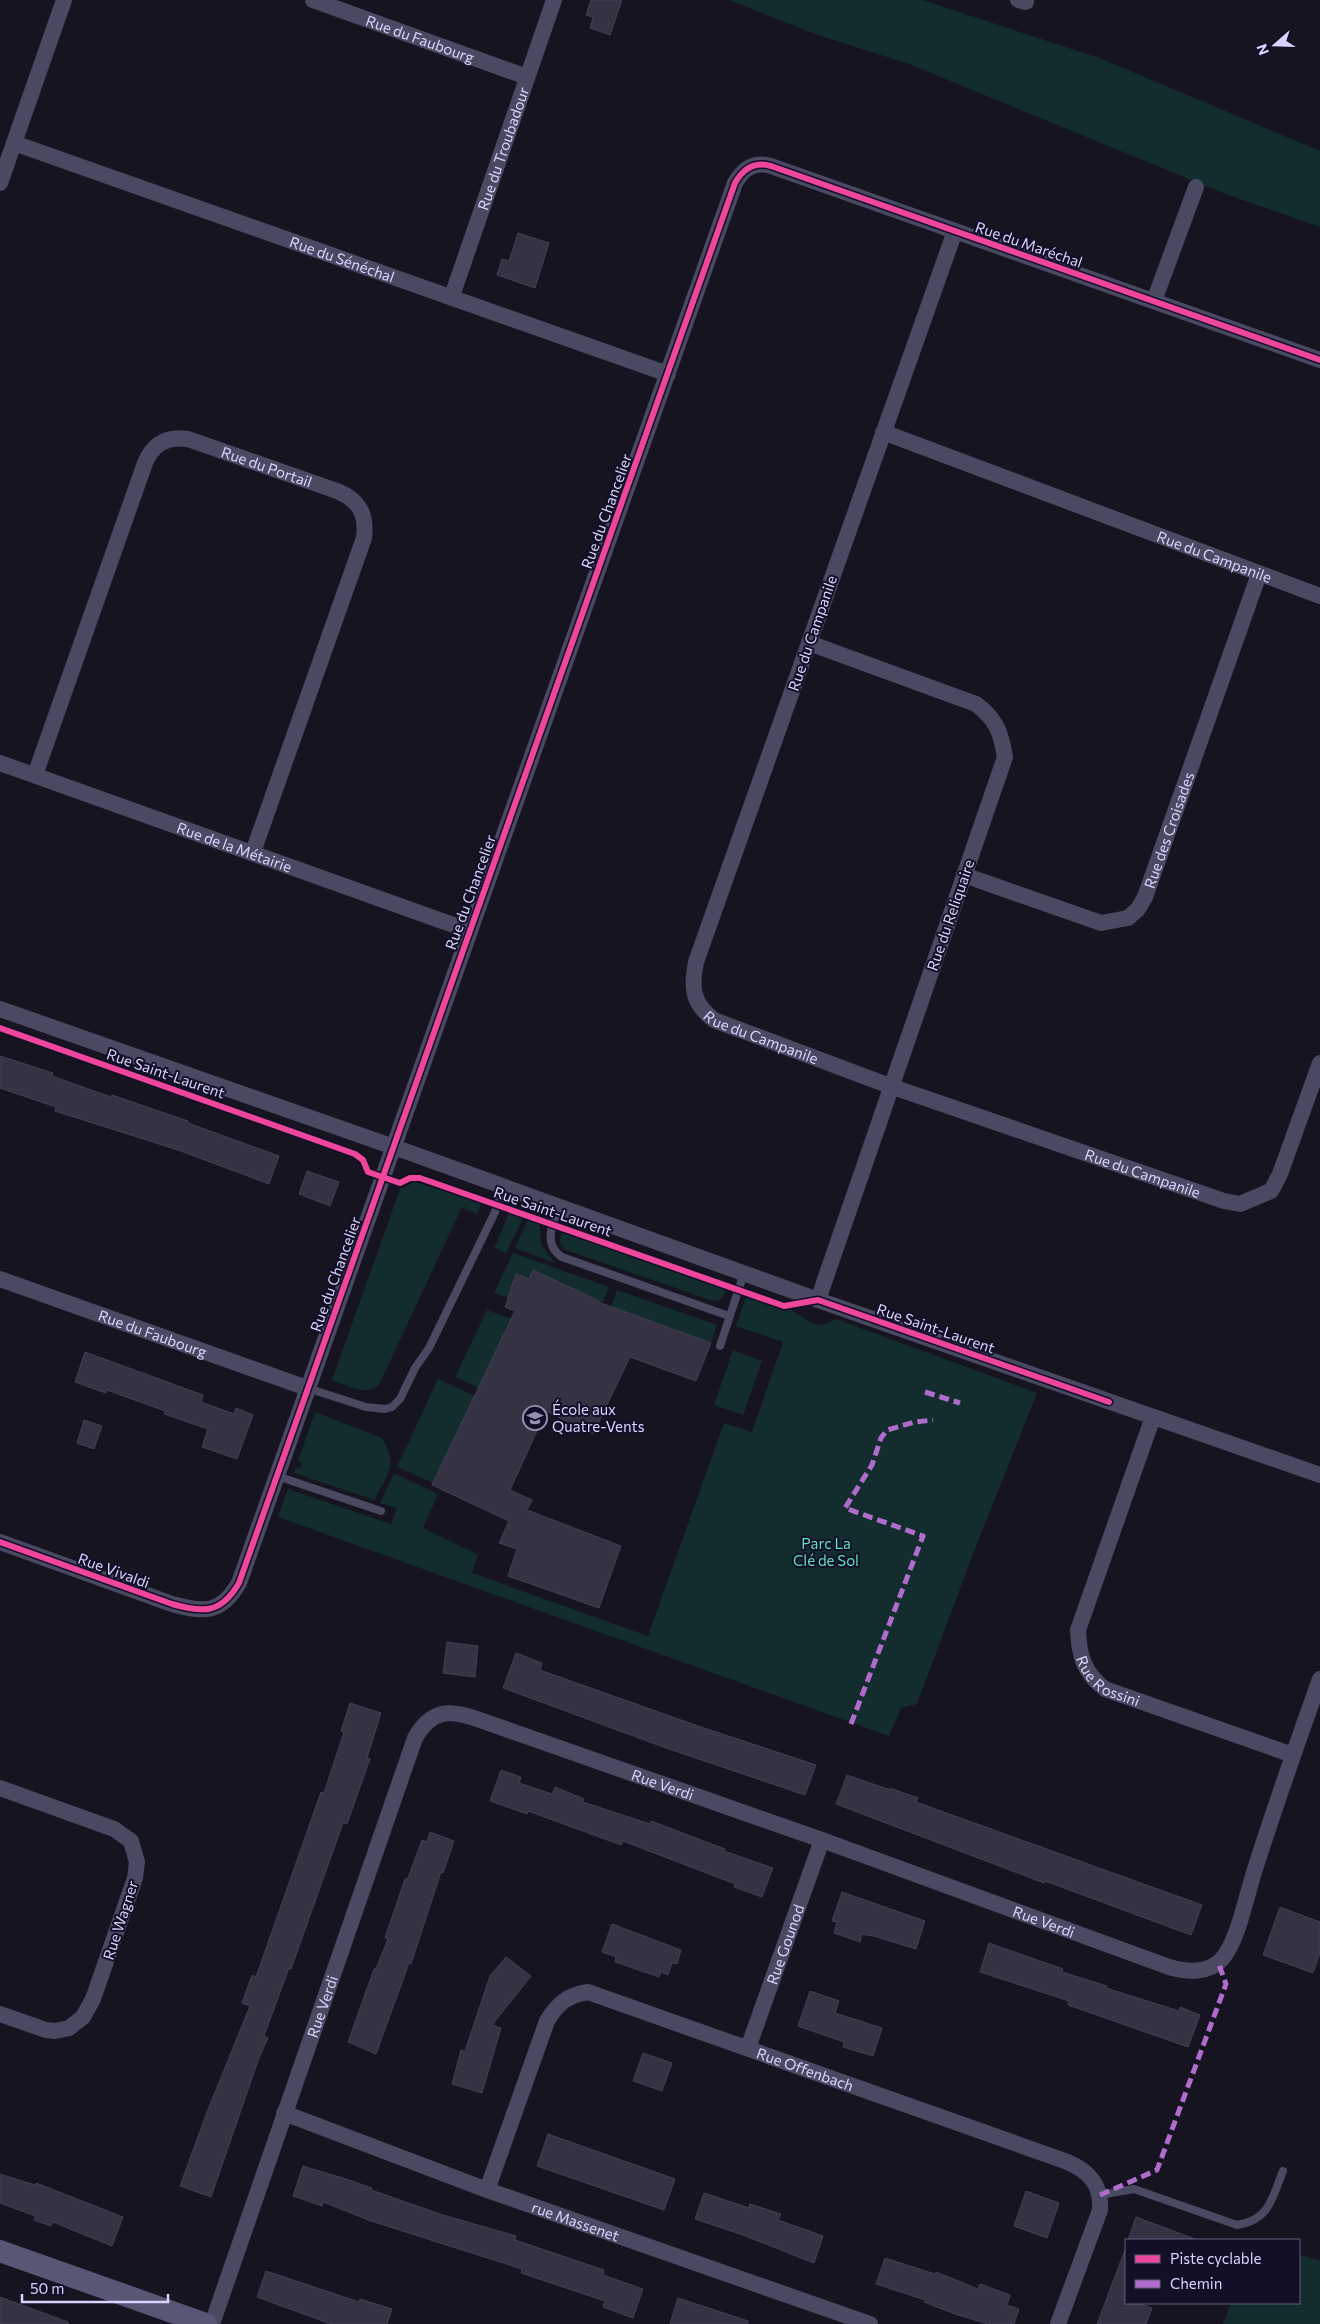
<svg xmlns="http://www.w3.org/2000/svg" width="1320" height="2324" viewBox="0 0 1320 2324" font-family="Commissioner,sans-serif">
	<rect width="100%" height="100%" fill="#161421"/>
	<!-- green -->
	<g fill="#132c2d">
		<polygon points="729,0 923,0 1102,59 1320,151 1320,227 1223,193 909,64 815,34"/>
		<path d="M 415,1182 L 481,1203 L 477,1214 L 462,1207 L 380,1383 C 368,1398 346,1385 332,1380 L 400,1189 Z"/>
		<polygon points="509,1213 523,1218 506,1253 494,1248"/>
		<polygon points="528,1220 540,1224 541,1245 555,1263 515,1248"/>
		<path d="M 562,1232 L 726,1290 C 723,1298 721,1301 713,1301 L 566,1250 C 559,1245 559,1240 562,1232 Z"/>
		<polygon points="513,1253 609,1287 602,1304 534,1270 529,1279 516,1274 508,1298 494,1293"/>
		<polygon points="617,1290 717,1325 711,1343 611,1307"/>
		<path d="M 746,1297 L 786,1311 L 790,1309 C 808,1319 813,1332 836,1319 L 1037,1393 L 973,1554 L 917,1704 L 901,1708 L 889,1736 L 278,1517 L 288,1489 L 391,1524 L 397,1508 L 380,1503 L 394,1473 L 438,1494 L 423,1528 L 478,1555 L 472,1573 L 648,1636 L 724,1423 L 752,1432 L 783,1342 L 736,1326 Z"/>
		<polygon points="487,1310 512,1319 479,1388 455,1377"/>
		<polygon points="733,1350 762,1361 743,1415 714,1405"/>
		<polygon points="438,1379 475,1396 433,1483 397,1467"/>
		<path d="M 315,1412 L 382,1438 C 399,1464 387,1476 374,1500 L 294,1473 L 296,1468 L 300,1469 L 302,1463 L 298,1461 Z"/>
		<polygon points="1299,2255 1320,2260 1320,2324 1223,2324 1231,2303 1299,2303"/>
	</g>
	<!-- building -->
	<g fill="#343243" stroke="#433f54">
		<polygon points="591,0 622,0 610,35 590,28 593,17 586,15"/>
		<polygon points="518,233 549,243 535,288 497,275 502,259 509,261"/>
		<polygon points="0,1056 53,1073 52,1076 111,1097 112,1095 188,1121 188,1123 279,1156 269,1184 178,1150 55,1111 56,1107 0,1088"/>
		<polygon points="307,1171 339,1182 330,1206 299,1194"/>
		<polygon points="533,1270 599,1301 598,1302 711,1343 696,1381 630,1357 593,1434 546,1411 510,1490 532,1500 527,1510 621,1546 599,1608 508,1576 517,1549 499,1543 509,1521 432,1485 515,1311 505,1307 516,1274 529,1279"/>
		<polygon points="85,1352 203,1395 201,1402 234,1414 236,1408 253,1415 237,1459 202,1447 208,1429 164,1414 165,1411 107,1390 106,1393 75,1382"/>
		<polygon points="84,1420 102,1426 94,1449 77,1443"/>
		<polygon points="447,1642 478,1646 475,1677 443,1673"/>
		<polygon points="516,1653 542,1663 540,1670 695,1725 816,1765 805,1795 666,1748 503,1688"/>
		<polygon points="350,1703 381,1713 367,1758 370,1759 347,1824 343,1823 291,1969 289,1968 275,2006 264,2036 268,2038 259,2058 211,2197 180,2186 207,2112 250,2006 242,2003 252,1975 256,1977 321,1792 324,1793 344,1732 341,1731"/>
		<polygon points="501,1770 521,1777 519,1783 552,1794 555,1787 584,1799 583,1802 650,1824 651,1821 725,1849 724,1851 773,1868 762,1897 734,1887 735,1884 623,1841 621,1845 528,1811 527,1814 490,1801"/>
		<polygon points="847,1775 890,1790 890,1788 918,1798 916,1802 1202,1905 1191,1935 1045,1881 1044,1883 836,1804"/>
		<polygon points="430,1832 454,1841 443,1873 441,1872 411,1964 409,1963 376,2054 348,2042 374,1969 376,1969 388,1939 385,1938 405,1879 408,1878 422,1840 427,1842"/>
		<polygon points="842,1892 925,1921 916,1949 870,1935 870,1936 862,1934 860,1942 834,1933 837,1922 832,1921"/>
		<polygon points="1280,1907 1320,1922 1320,1953 1313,1973 1263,1955"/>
		<polygon points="612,1924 681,1950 677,1964 672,1963 668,1975 661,1972 659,1977 615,1962 616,1957 602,1952"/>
		<polygon points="989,1943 1063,1969 1062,1972 1107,1986 1106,1988 1179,2011 1180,2007 1200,2015 1188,2047 1068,2005 1069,2001 980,1972"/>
		<polygon points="506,1957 531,1976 492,2025 501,2028 482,2093 452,2084 461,2050 465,2051 490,1976"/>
		<polygon points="810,1991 839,2001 835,2013 882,2028 873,2056 843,2047 844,2042 798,2026"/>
		<polygon points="643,2053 672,2063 662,2091 633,2081"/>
		<polygon points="548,2134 675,2179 664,2210 537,2166"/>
		<polygon points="303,2166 346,2179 372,2188 371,2190 443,2215 516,2236 515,2240 604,2270 603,2275 643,2289 633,2318 603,2307 605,2301 521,2273 522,2269 371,2221 323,2202 322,2206 293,2196"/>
		<polygon points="0,2174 35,2185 36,2183 123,2217 112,2246 53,2222 51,2226 34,2220 35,2216 0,2203"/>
		<polygon points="1026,2191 1059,2203 1047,2238 1014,2226"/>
		<polygon points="704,2193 749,2208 750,2204 781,2214 778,2220 823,2236 814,2263 740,2234 695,2219"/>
		<polygon points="1136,2217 1195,2239 1195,2240 1128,2240"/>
		<polygon points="1125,2250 1126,2250 1126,2303 1137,2303 1152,2308 1146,2324 1097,2324"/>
		<polygon points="885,2258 935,2274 936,2272 978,2289 980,2284 1010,2295 1007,2305 1019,2309 1014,2324 988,2324 955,2314 924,2302 925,2300 876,2284"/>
		<polygon points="266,2271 359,2302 360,2299 392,2309 387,2324 331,2324 257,2297"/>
		<polygon points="0,2297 68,2322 68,2324 0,2324"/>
		<polygon points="678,2298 748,2321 748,2324 670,2324"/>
	</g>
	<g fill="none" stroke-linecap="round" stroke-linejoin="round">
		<!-- lane -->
		<g stroke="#4a4962" stroke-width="8">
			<path d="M 559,1207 C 552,1224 543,1245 562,1257 L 729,1316"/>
			<polyline points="720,1346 744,1273"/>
			<polyline points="307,1388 366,1407 385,1409 392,1407 400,1399 415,1368 429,1348 495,1212 503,1187"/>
			<polyline points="277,1476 381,1511"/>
			<path d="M 1100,2195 L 1134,2189 L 1237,2225 C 1270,2220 1272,2198 1283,2171"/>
		</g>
		<!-- street -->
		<g stroke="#4a4962" stroke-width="16">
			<path id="s1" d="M 313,0 L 527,77"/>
			<polyline points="1018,0 1026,2"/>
			<path id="s2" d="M 14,143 L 668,374"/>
			<polyline points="0,183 64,0"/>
			<path id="s3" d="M 955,231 L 696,962 C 691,988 692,1003 714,1020 L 890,1086 L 1224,1201 L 1240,1204 L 1271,1191 L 1280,1174 L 1320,1063"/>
			<path id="s4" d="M 452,296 L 554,0"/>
			<polyline points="1154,301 1196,187"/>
			<path id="s5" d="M 883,432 L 1320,596"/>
			<path d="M 809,643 L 976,704 C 996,719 1001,732 1005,757 L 818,1300"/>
			<path id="s6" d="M 0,763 L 470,931"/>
			<path id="s7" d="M 35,775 L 145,463 C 153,444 167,436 188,439 L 337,491 C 359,500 367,514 364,538 L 253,852"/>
			<path id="s8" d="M 964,875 L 1101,923 L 1128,918 L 1138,909 L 1145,897 L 1259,574"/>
			<polyline points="0,1009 394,1147 818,1300 1320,1475"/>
			<path id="s9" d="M 0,1279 L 307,1388"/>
			<path id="s10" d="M 1153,1417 L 1078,1630 C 1079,1656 1084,1673 1105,1689 L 1293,1755"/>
			<path d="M 0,1542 L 172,1604 C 203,1613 221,1614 239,1583 L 735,183 C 743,169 754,161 771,166 L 1320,360"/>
			<polyline points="0,1788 114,1829 131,1841 137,1862 135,1878 93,1999 83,2017 69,2028 55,2031 46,2030 0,2014"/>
			<path id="s11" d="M 748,2048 L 822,1840"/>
			<path id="s12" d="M 284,2113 L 487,2190 L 870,2324"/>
			<path id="s13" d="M 487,2190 L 547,2021 C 558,2003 568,1995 588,1992 L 1065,2161 C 1088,2170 1102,2184 1100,2210 L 1058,2324"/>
			<path id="s14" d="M 212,2324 L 415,1738 C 431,1710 448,1709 477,1719 L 822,1840 L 1169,1967 C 1186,1972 1209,1974 1222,1959 C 1239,1939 1247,1892 1256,1866 C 1276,1803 1298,1741 1320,1679"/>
		</g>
		<!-- secondary -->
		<polyline stroke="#575674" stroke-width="22" points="0,2251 206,2324"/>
		<!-- quiet -->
		<g stroke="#b06ccc" stroke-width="5" stroke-dasharray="10 5" stroke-linecap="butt">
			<polyline points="925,1392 960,1403"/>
			<polyline points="851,1724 923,1536 845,1508 872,1465 881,1438 887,1430 915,1422 933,1420"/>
			<polyline points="1100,2195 1157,2170 1226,1984 1218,1962"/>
		</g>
		<defs>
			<g id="cycleway">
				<polyline points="0,1028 355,1154 363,1160 368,1172 400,1183 410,1178 420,1178 784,1306 818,1300 1109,1402"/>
				<path d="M 0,1542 L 172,1604 C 203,1613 221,1614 239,1583 L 735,183 C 743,169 754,161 771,166 L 1320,360"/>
			</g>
		</defs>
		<!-- cycleway casing -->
		<use href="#cycleway" stroke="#130f26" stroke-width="9"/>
		<!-- cycleway -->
		<use href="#cycleway" stroke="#ed469a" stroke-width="6"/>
	</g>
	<!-- icons -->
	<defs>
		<symbol id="school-ring" viewBox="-11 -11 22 22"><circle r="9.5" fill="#130f26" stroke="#9591b1" stroke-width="1.5"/><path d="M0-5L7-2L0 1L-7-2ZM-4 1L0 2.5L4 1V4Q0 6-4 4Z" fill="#9591b1"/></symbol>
	</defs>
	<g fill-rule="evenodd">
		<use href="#school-ring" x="521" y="1404" width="28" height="28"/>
	</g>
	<g text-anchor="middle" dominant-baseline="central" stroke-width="4" stroke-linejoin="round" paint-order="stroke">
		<!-- street labels -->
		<g font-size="15" fill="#d9d4ff" stroke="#130f26">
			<text stroke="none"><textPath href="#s1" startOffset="114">Rue du Faubourg</textPath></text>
			<text stroke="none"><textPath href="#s4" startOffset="156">Rue du Troubadour</textPath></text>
			<text transform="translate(1029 244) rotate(19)">Rue du Maréchal</text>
			<text stroke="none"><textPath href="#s2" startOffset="348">Rue du Sénéchal</textPath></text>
			<text stroke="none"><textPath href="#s7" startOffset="468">Rue du Portail</textPath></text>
			<text transform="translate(606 511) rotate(-70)">Rue du Chancelier</text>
			<text stroke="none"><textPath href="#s5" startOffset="354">Rue du Campanile</textPath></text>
			<text transform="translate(812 633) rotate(-71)">Rue du Campanile</text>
			<text stroke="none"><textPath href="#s8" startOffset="271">Rue des Croisades</textPath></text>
			<text stroke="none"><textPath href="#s6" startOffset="249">Rue de la Métairie</textPath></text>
			<text transform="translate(470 892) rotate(-70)">Rue du Chancelier</text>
			<text transform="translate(950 915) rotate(-71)">Rue du Reliquaire</text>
			<text stroke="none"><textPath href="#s3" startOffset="891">Rue du Campanile</textPath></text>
			<text transform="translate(166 1073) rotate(19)">Rue Saint-Laurent</text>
			<text stroke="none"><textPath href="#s3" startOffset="1296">Rue du Campanile</textPath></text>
			<text transform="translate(553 1211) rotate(19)">Rue Saint-Laurent</text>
			<text transform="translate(335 1274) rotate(-70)">Rue du Chancelier</text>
			<text transform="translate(936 1328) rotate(19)">Rue Saint-Laurent</text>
			<text stroke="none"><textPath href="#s9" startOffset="162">Rue du Faubourg</textPath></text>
			<text transform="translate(114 1570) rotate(20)">Rue Vivaldi</text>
			<text stroke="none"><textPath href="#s10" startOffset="291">Rue Rossini</textPath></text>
			<text stroke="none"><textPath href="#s14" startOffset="890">Rue Verdi</textPath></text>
			<text transform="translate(120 1920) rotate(-72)">Rue Wagner</text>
			<text stroke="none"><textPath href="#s14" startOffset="1295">Rue Verdi</textPath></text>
			<text stroke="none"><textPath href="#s11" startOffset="110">Rue Gounod</textPath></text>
			<text stroke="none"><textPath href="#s14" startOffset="336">Rue Verdi</textPath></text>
			<text stroke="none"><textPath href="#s13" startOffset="462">Rue Offenbach</textPath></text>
			<text stroke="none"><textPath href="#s12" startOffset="311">rue Massenet</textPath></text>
		</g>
		<!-- poi labels -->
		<g font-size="15" fill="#d9d4ff" stroke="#130f26" text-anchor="start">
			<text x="552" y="1409">École aux<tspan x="552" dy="17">Quatre-Vents</tspan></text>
		</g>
		<!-- park labels -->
		<g font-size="15" fill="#5fe0c0" stroke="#130f26">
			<text x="826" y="1543">Parc La<tspan x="826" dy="17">Clé de Sol</tspan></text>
		</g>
	</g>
	<!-- legend -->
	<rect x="1125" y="2239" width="175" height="65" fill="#130f26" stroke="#625e7d"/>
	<rect x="1135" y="2255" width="25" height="8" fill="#ed469a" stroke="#625e7d"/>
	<text x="1170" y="2264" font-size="15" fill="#d9d4ff">Piste cyclable</text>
	<rect x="1135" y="2280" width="25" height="8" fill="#b06ccc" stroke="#625e7d"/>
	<text x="1170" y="2289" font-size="15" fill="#d9d4ff">Chemin</text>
	<!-- north arrow -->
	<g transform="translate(1275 45) rotate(250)" stroke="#130f26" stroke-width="4" paint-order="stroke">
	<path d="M0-4L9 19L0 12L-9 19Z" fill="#d9d4ff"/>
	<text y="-8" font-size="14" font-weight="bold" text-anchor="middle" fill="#d9d4ff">N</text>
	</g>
	<!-- scale -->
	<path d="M22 2294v8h146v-8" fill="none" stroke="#d9d4ff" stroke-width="2.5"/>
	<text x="30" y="2294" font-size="15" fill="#d9d4ff" stroke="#130f26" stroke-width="4" paint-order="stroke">50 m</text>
</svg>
